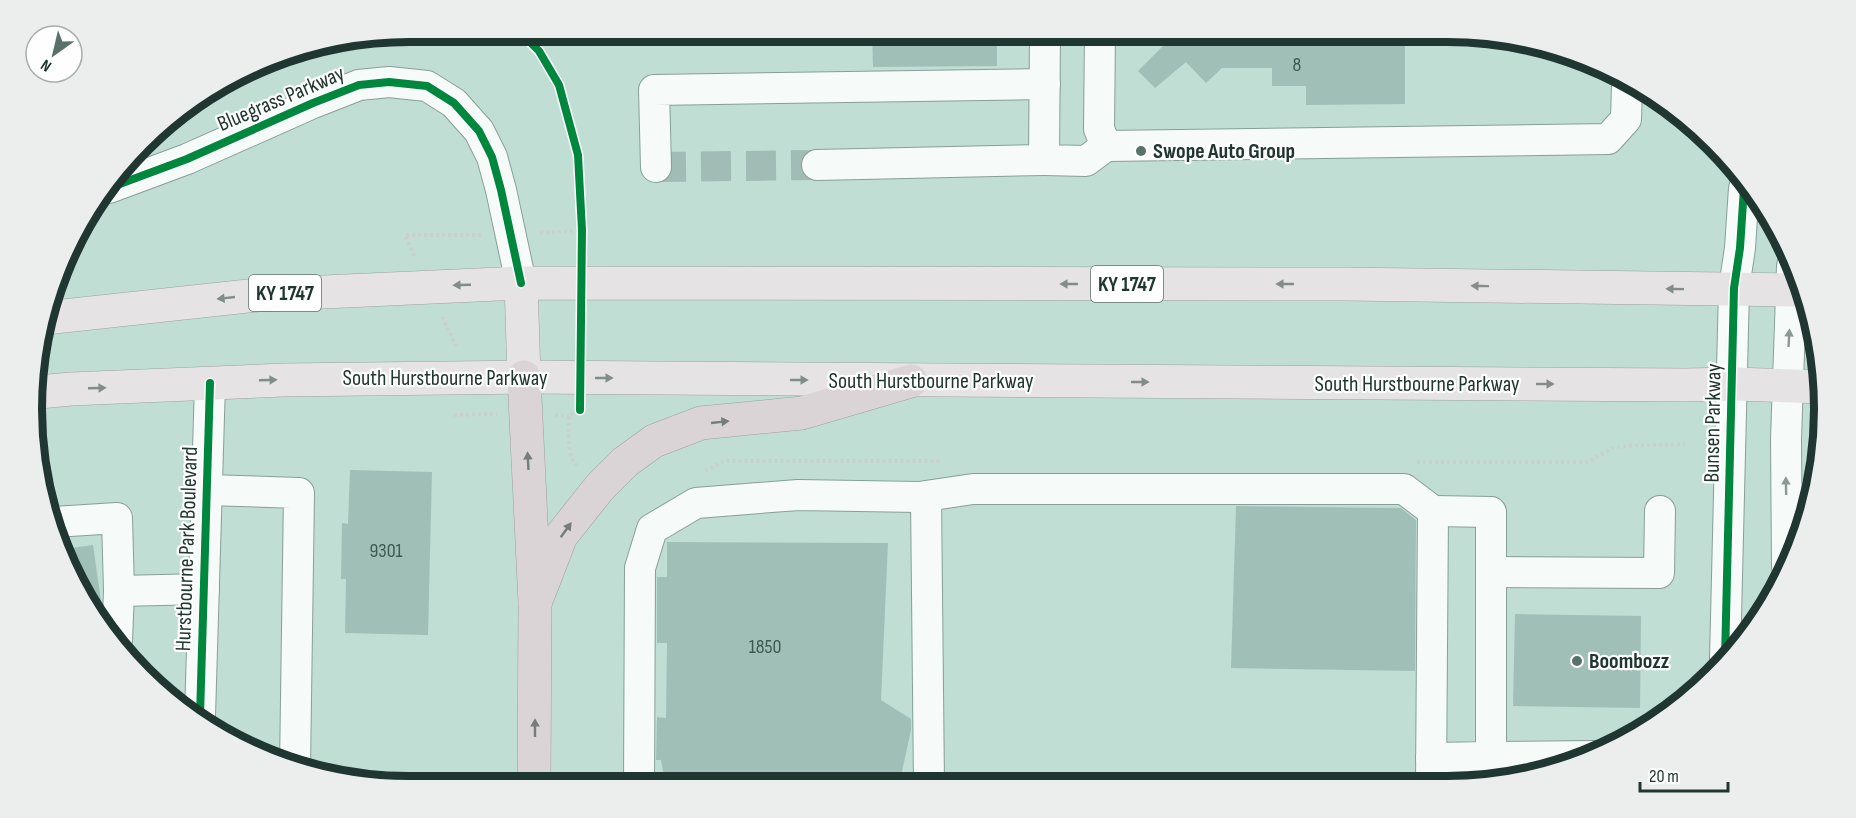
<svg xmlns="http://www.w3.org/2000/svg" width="1856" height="818" viewBox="0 0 1856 818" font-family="'Sofia Sans Condensed',sans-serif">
	<rect width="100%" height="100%" fill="#c1ded5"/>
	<!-- building -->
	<g fill="#a0bfb6">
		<polygon points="872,32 997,32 997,66 873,67"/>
		<polygon points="1154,32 1405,32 1405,104 1306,105 1306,86 1272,86 1272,68 1222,68 1206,83 1186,62 1155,88 1138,71 1164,45"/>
		<polygon points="350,470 432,472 428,635 345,633 346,579 341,579 342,523 348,524"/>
		<polygon points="1236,506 1401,508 1416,520 1415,671 1231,668"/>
		<polygon points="667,542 888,543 881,700 911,719 911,730 899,785 666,786 661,760 656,760 657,717 666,718 667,643 657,643 657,577 667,577"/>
		<polygon points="93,545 101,601 101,620 82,597 64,549"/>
		<polygon points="1515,614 1641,616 1640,708 1513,706"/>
	</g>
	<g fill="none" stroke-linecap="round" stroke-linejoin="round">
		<!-- minor-tunnel -->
		<polyline stroke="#a1bcb4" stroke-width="30" stroke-dasharray="30 15" stroke-linecap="butt" points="656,167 817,165"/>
		<defs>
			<g id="minor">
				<polyline points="1045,32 1044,160 1086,161 1106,146"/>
				<polyline points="1100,32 1099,129 1106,146 1608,139 1626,119 1627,86"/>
				<polyline points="817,165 1044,160"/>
				<polyline points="656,167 654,90 1045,84"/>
				<polyline points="109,188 187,159 313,103 359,85 389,82 427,86 454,103 479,131 492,157 501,190 521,283"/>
				<polyline points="207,490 299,493 295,768"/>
				<polyline points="926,497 929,785"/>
				<polyline points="54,522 117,518 119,591 117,640"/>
				<polyline points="1787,566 1786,439 1792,266"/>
				<polyline points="1491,572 1659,573 1660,511"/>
				<polyline points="119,591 204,589"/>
				<polyline points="1725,659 1734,288 1740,248 1744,188"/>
				<polyline points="200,716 210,383"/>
				<polyline points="1491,757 1594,756"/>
				<polyline points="1431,758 1491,757 1491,512 1433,511"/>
				<polyline points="639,786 640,568 652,529 696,503 798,495 919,497 973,489 1404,489 1433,511 1431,783"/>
			</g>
			<g id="major">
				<polyline points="521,283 524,377"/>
				<polyline points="45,318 258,295 521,283 1345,284 1798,290"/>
				<polyline points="39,392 71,389 284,380 524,377 1685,385 1733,384 1823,387"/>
			</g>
			<g id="highway">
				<polyline points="524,377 535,603 534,786"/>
				<polyline points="535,603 561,536 600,487 625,462 654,441 701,423 802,413 911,381"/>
			</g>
		</defs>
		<!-- minor casing -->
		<use href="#minor" stroke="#889f98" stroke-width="32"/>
		<!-- major casing -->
		<use href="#major" stroke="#9ca0a0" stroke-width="34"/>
		<!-- highway casing -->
		<use href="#highway" stroke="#9ca0a0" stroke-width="34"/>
		<!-- path -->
		<g stroke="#c9d1ce" stroke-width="4" stroke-dasharray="3 3" stroke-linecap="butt">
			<polyline points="540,233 582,230"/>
			<polyline points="414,256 405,235 482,235"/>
			<polyline points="442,317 456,346"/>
			<polyline points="454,415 497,414"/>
			<polyline points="555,415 569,416"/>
			<polyline points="1417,462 1588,462 1612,448 1627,446 1685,444"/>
			<path d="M 577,466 C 566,456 569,430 569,416 L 580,410"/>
			<polyline points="705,471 724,461 941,461"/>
		</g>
		<!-- minor -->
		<use href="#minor" stroke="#f6faf9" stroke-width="30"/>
		<!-- major -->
		<use href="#major" stroke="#e5e3e4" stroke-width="33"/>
		<!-- highway -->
		<use href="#highway" stroke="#dad4d7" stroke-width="33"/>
		<defs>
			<g id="cycleway">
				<polyline points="520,32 539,51 559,85 578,155 582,230 580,410"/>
				<polyline points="109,188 187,159 313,103 359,85 389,82 427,86 454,103 479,131 492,157 501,190 521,283"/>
				<polyline points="1725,659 1734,288 1740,248 1744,188"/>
				<polyline points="200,716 210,383"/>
			</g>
		</defs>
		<!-- cycleway casing -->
		<use href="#cycleway" stroke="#fefefe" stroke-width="11"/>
		<!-- cycleway -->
		<use href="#cycleway" stroke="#00873e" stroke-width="8"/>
	</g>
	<!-- one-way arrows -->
	<defs><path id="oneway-solid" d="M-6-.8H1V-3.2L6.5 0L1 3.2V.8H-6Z" transform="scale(1.5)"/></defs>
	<g fill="#828c8a">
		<use href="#oneway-solid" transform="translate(1069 284) rotate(-180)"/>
		<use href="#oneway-solid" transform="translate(1285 284) rotate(-180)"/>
		<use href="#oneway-solid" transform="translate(462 285) rotate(178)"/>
		<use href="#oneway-solid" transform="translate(1480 286) rotate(-179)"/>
		<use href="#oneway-solid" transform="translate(1675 289) rotate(-179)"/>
		<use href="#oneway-solid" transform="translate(226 298) rotate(174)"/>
		<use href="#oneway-solid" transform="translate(604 378)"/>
		<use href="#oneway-solid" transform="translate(268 380) rotate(-2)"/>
		<use href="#oneway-solid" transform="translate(799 380)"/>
		<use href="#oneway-solid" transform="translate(1140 382)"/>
		<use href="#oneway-solid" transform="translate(1545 384)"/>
		<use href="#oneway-solid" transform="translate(97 388) rotate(-2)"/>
	</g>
	<g fill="#8b9894">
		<use href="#oneway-solid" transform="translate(1789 338) rotate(-87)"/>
		<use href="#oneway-solid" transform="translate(1786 486) rotate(-91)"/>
	</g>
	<g fill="#747d7b">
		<use href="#oneway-solid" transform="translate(720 422) rotate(-6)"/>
		<use href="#oneway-solid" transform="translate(528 461) rotate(-93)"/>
		<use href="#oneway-solid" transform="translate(566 530) rotate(-54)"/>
		<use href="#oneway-solid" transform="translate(535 728) rotate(-90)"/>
	</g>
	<!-- markers -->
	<g fill="#58716a" stroke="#fefefe" stroke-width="2">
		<circle cx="1141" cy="151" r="6"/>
		<circle cx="1577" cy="661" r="6"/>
	</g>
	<g text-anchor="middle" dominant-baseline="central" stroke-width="4.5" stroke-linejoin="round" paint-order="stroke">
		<!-- number labels -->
		<g font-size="20" fill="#405852">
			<text x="1297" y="65">8</text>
			<text x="386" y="551">9301</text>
			<text x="765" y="647">1850</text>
		</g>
		<!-- shield labels -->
		<g fill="#fefefe" stroke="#63726e" stroke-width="1.5">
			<rect x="1091" y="266" width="72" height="36" rx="4.5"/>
			<rect x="249" y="275" width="72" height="36" rx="4.5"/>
		</g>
		<g font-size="21" font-weight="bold" fill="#203630">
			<text x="1127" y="284">KY 1747</text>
			<text x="285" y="293">KY 1747</text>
		</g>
		<!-- street labels -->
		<g font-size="22" fill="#203630" stroke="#fefefe">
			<text transform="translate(281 99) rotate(-23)">Bluegrass Parkway</text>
			<text x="445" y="378">South Hurstbourne Parkway</text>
			<text x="931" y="381">South Hurstbourne Parkway</text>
			<text x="1417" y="384">South Hurstbourne Parkway</text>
			<text transform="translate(1713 423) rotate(-89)">Bunsen Parkway</text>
			<text transform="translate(187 549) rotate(-88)">Hurstbourne Park Boulevard</text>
		</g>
		<!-- poi labels -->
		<g font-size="22" font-weight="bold" fill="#203630" stroke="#fefefe" text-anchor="start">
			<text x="1153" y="151">Swope Auto Group</text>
			<text x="1589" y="661">Boombozz</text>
		</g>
	</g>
	<!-- crop -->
	<path d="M0 0H1856V818H0ZM409 42H1447A367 367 0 0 1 1814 409V409A367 367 0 0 1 1447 776H409A367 367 0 0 1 42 409V409A367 367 0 0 1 409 42Z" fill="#eceeee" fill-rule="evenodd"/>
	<path fill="none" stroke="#203630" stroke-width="8" d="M409 42H1447A367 367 0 0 1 1814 409V409A367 367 0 0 1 1447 776H409A367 367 0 0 1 42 409V409A367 367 0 0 1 409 42Z"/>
	<!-- north arrow -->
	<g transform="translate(54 54) rotate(214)"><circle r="28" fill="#fefefe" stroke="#a5aeac" stroke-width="1.5"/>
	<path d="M0-4.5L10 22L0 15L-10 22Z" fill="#58716a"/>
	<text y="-9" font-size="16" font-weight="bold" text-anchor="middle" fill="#203630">N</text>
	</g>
	<!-- scale -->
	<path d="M1640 782v9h88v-9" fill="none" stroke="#203630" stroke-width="3"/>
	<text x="1649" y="782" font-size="18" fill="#203630" stroke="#fefefe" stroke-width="4.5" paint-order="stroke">20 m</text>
</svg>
